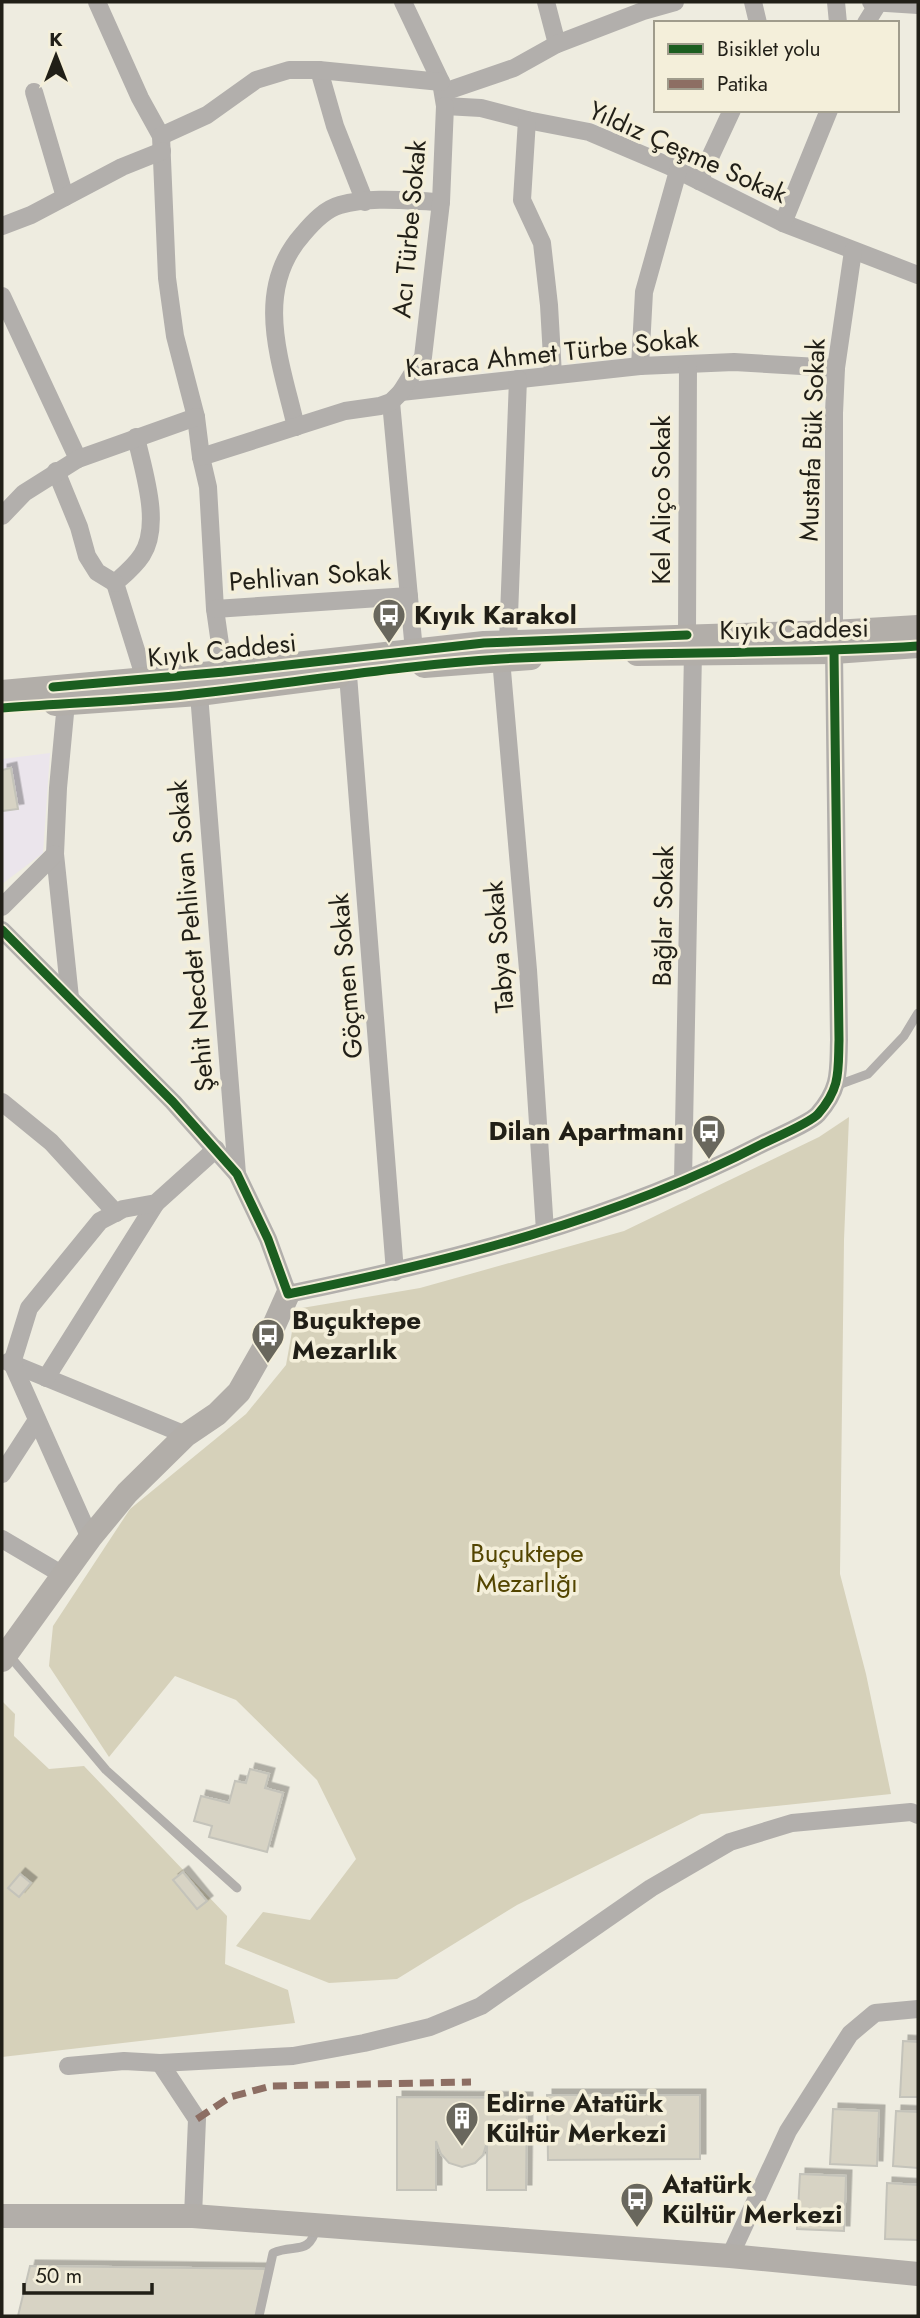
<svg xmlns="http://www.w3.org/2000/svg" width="920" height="2318" viewBox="0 0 920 2318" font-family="Jost,sans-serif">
	<defs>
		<filter id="shadow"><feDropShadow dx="5.5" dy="-5.5" stdDeviation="0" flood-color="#0004"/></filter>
	</defs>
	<rect width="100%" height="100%" fill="#eeece0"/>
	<!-- industrial -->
	<polygon fill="#ebe5ec" points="50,753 43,853 2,884 2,759"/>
	<!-- green -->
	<g fill="#d6d1ba">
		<polygon points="849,1117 844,1240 840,1574 866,1674 891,1794 701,1814 517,1905 397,1979 329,1983 236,1946 263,1912 310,1920 356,1859 317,1780 236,1700 175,1676 109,1757 49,1666 53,1626 130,1509 246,1414 286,1365 296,1309 420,1288 624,1231 819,1137"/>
		<polygon points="2,1701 15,1714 14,1736 49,1769 84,1766 227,1916 225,1964 288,1990 295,2023 2,2057"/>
	</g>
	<!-- building -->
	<g fill="#d7d3c4" stroke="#c4c3ba" stroke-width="2" filter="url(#shadow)">
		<polygon points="11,768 18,809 2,811 2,770"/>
		<polygon points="250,1769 269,1774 265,1788 283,1793 267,1852 209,1837 212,1826 194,1821 201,1796 229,1803 235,1781 246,1783"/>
		<polygon points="183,1872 207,1901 197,1909 173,1880"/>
		<polygon points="20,1874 31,1883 19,1897 8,1888"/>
		<polygon points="903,2041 918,2042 918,2097 900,2097"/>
		<polygon points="547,2095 700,2095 700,2159 548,2160"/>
		<polygon points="397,2097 527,2098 526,2190 487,2190 487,2142 483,2155 475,2163 462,2167 449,2163 441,2154 436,2141 436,2190 397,2190"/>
		<polygon points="833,2109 879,2111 877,2166 830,2164"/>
		<polygon points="896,2111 918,2112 918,2168 893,2166"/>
		<polygon points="800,2174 846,2176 844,2231 797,2229"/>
		<polygon points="887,2183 918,2185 918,2240 885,2239"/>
		<polygon points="30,2266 266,2269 256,2316 18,2316"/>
	</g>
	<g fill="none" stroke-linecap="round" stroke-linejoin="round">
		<!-- lane -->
		<g stroke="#b2afac" stroke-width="9">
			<polyline points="838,1085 868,1074 904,1036 918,1013"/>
			<polyline points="8,1654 106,1770 237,1888"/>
			<path d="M 259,2316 L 273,2253 C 295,2243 309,2257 317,2226"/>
		</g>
		<!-- street -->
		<g stroke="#b2afac" stroke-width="18">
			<polyline points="97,2 140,98 161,136 167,278 175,336 196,417 201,457 208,487 215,609 224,672"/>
			<polyline points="403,2 441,82 445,106 481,108 527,120 589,132 669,166 783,223 918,275"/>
			<polyline points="546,2 557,44"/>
			<polyline points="753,2 758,23"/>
			<polyline points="836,2 838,23"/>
			<polyline points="871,2 918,5"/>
			<polyline points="866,23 879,2"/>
			<polyline points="319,70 335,126 365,202"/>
			<polyline points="34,92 65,197"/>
			<polyline points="444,92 514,68 557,44 643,11 675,2"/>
			<polyline points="527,120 522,200 542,243 549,305 553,375"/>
			<polyline points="161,136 207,115 256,80 289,70 319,70 441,82"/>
			<polyline points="699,181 732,110"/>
			<polyline points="783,223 829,110"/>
			<polyline points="2,226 31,215 122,167 162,151"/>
			<polyline points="2,296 78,459"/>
			<polyline points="640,366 644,292 678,171"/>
			<polyline points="401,392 640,366 734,362 836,368"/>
			<polyline points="391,402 414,651"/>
			<path d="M 296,427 C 281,362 252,291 303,234 C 313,222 325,209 340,205 C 372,196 409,201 441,202"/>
			<path d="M 136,437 C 143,470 162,524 142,555 C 135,566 124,575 115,583 L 145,679"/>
			<polyline points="201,457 345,411 380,406 391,402 401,392 423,357 441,202 445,106"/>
			<polyline points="56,471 79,527 87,556 97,572 115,583"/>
			<polyline points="2,516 24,493 78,459 196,417"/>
			<polyline points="215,609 409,596"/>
			<polyline points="834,632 834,413 836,368 853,251"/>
			<polyline points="687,635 688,364"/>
			<polyline points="508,642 518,379"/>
			<polyline points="501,659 528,970 545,1231"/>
			<polyline points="348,675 395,1272"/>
			<polyline points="199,694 237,1174"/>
			<polyline points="66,703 58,788 55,854 70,998"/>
			<polyline points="2,907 55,854"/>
			<path d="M 2,930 L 173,1102 L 237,1174 L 268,1239 L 288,1294 C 450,1261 615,1220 762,1144 C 776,1137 810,1123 818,1114 C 841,1088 838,1071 839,1040 L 834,652"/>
			<polyline points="2,1102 51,1142 116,1213"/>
			<polyline points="683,1181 693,652"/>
			<polyline points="8,1362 186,1435"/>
			<polyline points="46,1378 156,1203"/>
			<polyline points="2,1474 37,1420"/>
			<polyline points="90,1538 12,1363 29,1308 100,1221 123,1209 156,1203 216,1149"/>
			<polyline points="2,1539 63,1575"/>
			<polyline points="160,2063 197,2119 193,2216"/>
			<polyline points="68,2066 124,2061 160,2063 293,2056 364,2043 430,2027 481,2006 651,1888 730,1842 792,1823 911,1812 918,1815"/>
			<polyline points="730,2256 788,2131 850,2034 875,2013 918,2009"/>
		</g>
		<!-- secondary -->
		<g stroke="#b2aea9" stroke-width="24">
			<polyline points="637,654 834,652 918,646"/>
			<polyline points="424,666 531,658"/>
			<polyline points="2,692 224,672 484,643 834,632 918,627"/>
			<polyline points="55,704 199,694 339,676"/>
			<polyline points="2,1660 90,1538 127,1493 186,1435 217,1414 239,1392 264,1348 288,1294"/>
			<polyline points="2,2216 193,2216 730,2256 918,2274"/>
		</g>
		<!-- quiet -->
		<polyline stroke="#8d6e63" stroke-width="7" stroke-dasharray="14 7" stroke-linecap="butt" points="197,2119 230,2097 271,2086 471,2082"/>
		<defs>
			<g id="cycleway">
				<polyline points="53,687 224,672 484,643 687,635"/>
				<path d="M 2,708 C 68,703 136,701 202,693 C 302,682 401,665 501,659 C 640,651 779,655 918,646"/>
				<path d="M 2,930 L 173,1102 L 237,1174 L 268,1239 L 288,1294 C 450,1261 615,1220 762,1144 C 776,1137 810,1123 818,1114 C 841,1088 838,1071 839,1040 L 834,652"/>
			</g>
		</defs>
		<!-- cycleway casing -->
		<use href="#cycleway" stroke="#f4efda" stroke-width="13"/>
		<!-- cycleway -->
		<use href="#cycleway" stroke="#1b5e20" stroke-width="9"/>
	</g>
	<!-- icons -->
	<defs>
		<symbol id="bus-pin" viewBox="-11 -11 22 30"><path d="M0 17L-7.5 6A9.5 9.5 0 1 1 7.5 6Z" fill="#69675d" stroke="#f4efda"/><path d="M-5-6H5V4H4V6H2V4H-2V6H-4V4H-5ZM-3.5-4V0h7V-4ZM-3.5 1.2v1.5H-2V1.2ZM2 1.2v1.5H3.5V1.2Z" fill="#fff"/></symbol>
		<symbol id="building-pin" viewBox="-11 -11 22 30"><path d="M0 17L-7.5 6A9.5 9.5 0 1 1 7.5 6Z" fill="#69675d" stroke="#f4efda"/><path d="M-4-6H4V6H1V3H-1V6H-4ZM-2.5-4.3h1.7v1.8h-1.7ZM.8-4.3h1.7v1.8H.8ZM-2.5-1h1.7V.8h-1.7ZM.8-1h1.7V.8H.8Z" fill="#fff"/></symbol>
	</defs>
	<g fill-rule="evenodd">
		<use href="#bus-pin" x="370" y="596" width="38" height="52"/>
		<use href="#bus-pin" x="690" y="1112" width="38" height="52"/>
		<use href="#bus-pin" x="249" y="1316" width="38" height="52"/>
		<use href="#building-pin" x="443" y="2099" width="38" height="52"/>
		<use href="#bus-pin" x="618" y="2180" width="38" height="52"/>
	</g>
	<g text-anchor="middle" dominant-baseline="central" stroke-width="7" stroke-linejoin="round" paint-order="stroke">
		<!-- street labels -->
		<g font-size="26" fill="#211f17" stroke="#f4efda">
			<text transform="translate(688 152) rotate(24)">Yıldız Çeşme Sokak</text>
			<text transform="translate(409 229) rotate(-85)">Acı Türbe Sokak</text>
			<text transform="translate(552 353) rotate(-6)">Karaca Ahmet Türbe Sokak</text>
			<text transform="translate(812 440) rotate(-88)">Mustafa Bük Sokak</text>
			<text transform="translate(661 500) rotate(-90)">Kel Aliço Sokak</text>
			<text transform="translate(310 576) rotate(-4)">Pehlivan Sokak</text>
			<text transform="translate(794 629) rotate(-1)">Kıyık Caddesi</text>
			<text transform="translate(222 650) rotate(-6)">Kıyık Caddesi</text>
			<text transform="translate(663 916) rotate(-89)">Bağlar Sokak</text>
			<text transform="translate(191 936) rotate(-95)">Şehit Necdet Pehlivan Sokak</text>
			<text transform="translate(499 947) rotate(-95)">Tabya Sokak</text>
			<text transform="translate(346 976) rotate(-95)">Göçmen Sokak</text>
		</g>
		<!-- poi labels -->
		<g font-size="26" font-weight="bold" fill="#211f17" stroke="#f4efda" text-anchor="start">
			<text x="414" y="615">Kıyık Karakol</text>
			<text x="684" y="1131" text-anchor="end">Dilan Apartmanı</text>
			<text x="292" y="1320">Buçuktepe<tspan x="292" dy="30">Mezarlık</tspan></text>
			<text x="486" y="2103">Edirne Atatürk<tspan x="486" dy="30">Kültür Merkezi</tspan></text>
			<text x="662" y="2184">Atatürk<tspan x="662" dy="30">Kültür Merkezi</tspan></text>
		</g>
		<!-- park labels -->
		<g font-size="26" fill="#534500" stroke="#f4efda">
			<text x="527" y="1553">Buçuktepe<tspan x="527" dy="30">Mezarlığı</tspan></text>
		</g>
	</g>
	<!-- border -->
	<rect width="920" height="2318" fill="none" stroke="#211f17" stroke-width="7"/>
	<!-- legend -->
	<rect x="654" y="21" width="245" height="91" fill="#f4efda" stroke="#a09c8c" stroke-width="2"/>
	<rect x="668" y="44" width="35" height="10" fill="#1b5e20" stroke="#a09c8c" stroke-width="2"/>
	<text x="717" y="56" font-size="21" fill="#211f17">Bisiklet yolu</text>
	<rect x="668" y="79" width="35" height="10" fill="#8d6e63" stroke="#a09c8c" stroke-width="2"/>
	<text x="717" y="91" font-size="21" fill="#211f17">Patika</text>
	<!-- north arrow -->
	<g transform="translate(56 56)" stroke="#f4efda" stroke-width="5" paint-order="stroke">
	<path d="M0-5L12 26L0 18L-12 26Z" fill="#211f17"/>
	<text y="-10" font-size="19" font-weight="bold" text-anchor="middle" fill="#211f17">K</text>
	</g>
	<!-- scale -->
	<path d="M24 2283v10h128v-10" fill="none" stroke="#211f17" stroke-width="3.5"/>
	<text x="35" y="2283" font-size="21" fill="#211f17" stroke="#f4efda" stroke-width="5" paint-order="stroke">50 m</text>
</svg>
